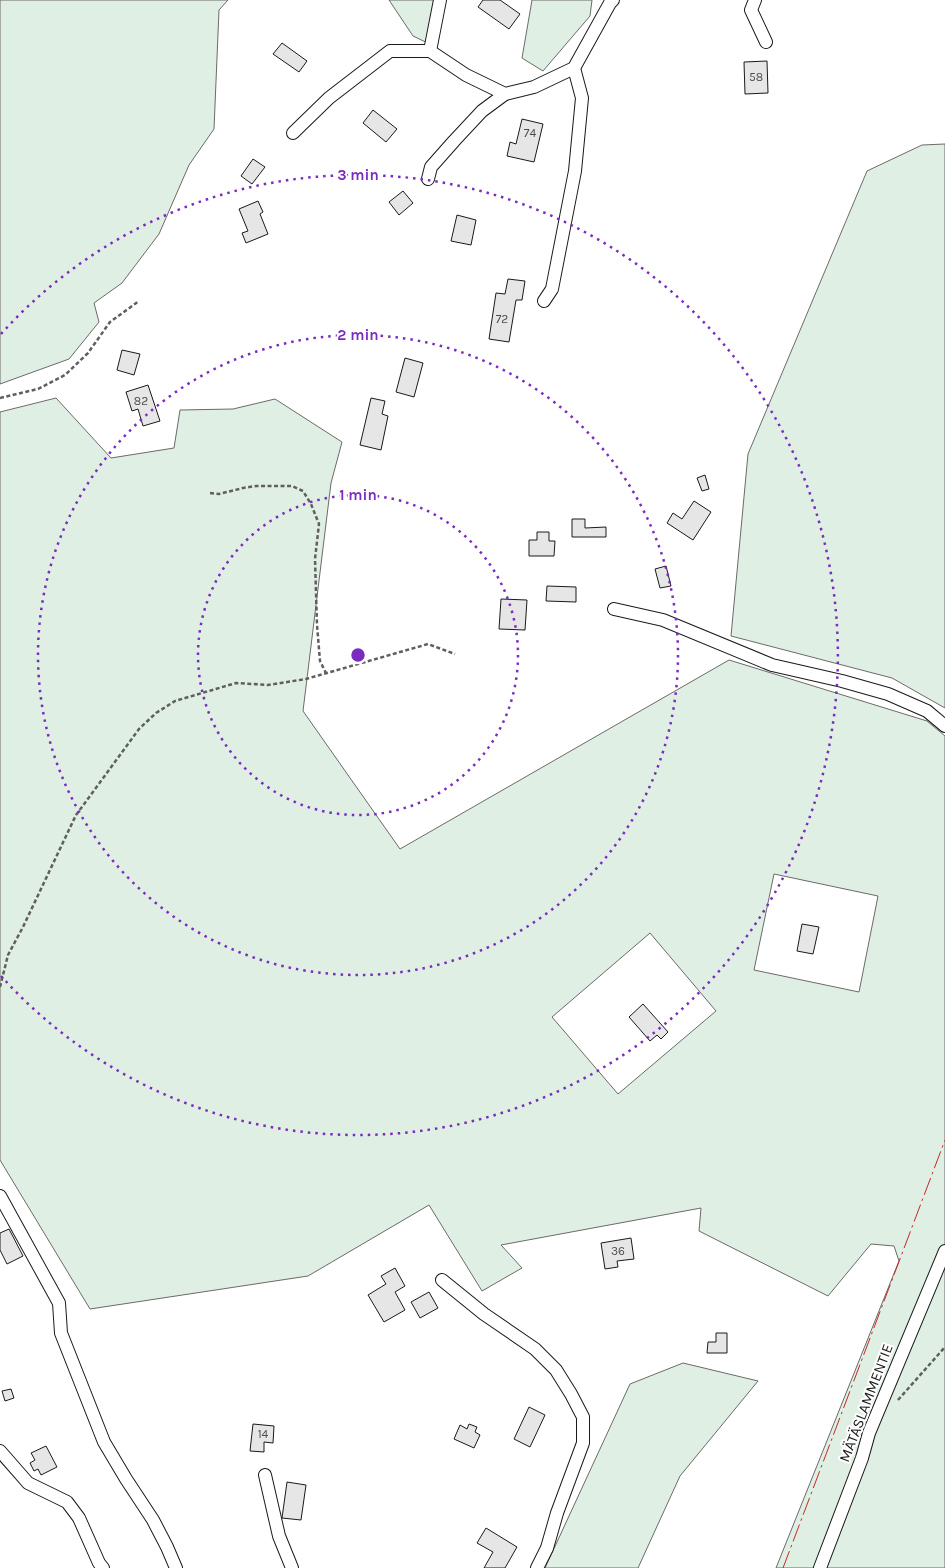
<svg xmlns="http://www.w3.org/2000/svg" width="945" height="1568" viewBox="0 0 945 1568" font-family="Karla,sans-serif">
	<rect width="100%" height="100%" fill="#fff"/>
	<!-- green -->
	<g fill="#e0efe3" stroke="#6a6a6a" fill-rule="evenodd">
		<polygon points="0,0 228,0 219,10 214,129 189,165 159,234 122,283 94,303 99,322 69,359 0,384"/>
		<polygon points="389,0 442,0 434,46 413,36"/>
		<polygon points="532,0 592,0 590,16 543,71 522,58"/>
		<polygon points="945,144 945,708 892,678 731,636 748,454 867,171 922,145"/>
		<path d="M 56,398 L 111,458 L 174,448 L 180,410 L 233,409 L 275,399 L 342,442 L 331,483 L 303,711 L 400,849 L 729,660 L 927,721 L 945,736 L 945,1568 L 776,1568 L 899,1261 L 894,1246 L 871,1244 L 828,1296 L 699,1231 L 701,1208 L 501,1245 L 522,1268 L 482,1291 L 429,1205 L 308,1276 L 90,1309 L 0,1160 L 0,412 ZM 774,874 L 878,896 L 859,992 L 754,970 ZM 650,933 L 716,1011 L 618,1094 L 552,1017 Z"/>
		<polygon points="683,1363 758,1381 680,1476 638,1568 545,1568 630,1384"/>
	</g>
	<!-- building -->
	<g fill="#e6e6e6" stroke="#1a1a1a">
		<polygon points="483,0 500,0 520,14 509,29 478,7"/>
		<polygon points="282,43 307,61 299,72 273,54"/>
		<polygon points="767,61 768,93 745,94 744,62"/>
		<polygon points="373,110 397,129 386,142 363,123"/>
		<polygon points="522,119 543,124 534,162 507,156 510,142 516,144"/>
		<polygon points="253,159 265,167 252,184 241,176"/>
		<polygon points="403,191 413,203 399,215 389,202"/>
		<polygon points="258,201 263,212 260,214 268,234 246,243 242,233 248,231 239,209"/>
		<polygon points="457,215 476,220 471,245 451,241"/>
		<polygon points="508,279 525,281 522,300 516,300 509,342 489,339 496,293 505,294"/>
		<polygon points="122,350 140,354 134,375 117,370"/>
		<polygon points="405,358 423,363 414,397 396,392"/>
		<polygon points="148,385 160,421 143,426 138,409 132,411 126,392"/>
		<polygon points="371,398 385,401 382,414 388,416 381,450 360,445"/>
		<polygon points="705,475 709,489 702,491 697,478"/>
		<polygon points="694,501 711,512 693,540 667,523 673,513 682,519"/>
		<polygon points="572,519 585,519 585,528 606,527 606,537 572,537"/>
		<polygon points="537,532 549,532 549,541 555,541 554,556 529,556 529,540 537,540"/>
		<polygon points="666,566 671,586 660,588 655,569"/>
		<polygon points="547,586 576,587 576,602 546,601"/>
		<polygon points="501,599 527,600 525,630 499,629"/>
		<polygon points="802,924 819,927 813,954 797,951"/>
		<polygon points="643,1004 668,1032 661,1039 657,1035 650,1041 629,1017"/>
		<polygon points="9,1229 23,1256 7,1264 0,1250 0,1233"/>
		<polygon points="631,1238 634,1259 617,1261 618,1267 605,1269 601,1243"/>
		<polygon points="395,1268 405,1286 395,1292 405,1310 384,1322 368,1295 386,1284 381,1276"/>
		<polygon points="429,1292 438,1308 420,1318 411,1302"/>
		<polygon points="716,1333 727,1333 727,1353 707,1353 708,1342 716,1342"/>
		<polygon points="11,1389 14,1398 5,1401 2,1391"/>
		<polygon points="529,1407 545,1415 530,1447 514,1439"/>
		<polygon points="253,1424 274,1426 273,1443 264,1442 264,1452 250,1451"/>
		<polygon points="469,1424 477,1427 475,1432 480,1435 474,1448 454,1439 460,1425 467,1429"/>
		<polygon points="46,1446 57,1467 41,1475 38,1469 34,1471 30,1463 35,1460 31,1453"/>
		<polygon points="287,1482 306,1485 301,1520 282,1518"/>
		<polygon points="486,1528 517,1547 505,1568 484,1568 493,1552 477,1543"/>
	</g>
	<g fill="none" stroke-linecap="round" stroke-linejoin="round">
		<defs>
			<g id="minor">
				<polyline points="755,0 751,10 766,42"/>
				<polyline points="430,51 440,0"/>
				<polyline points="293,133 329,98 390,51 430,51 466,75 505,94 534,87 574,68 610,3 613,0"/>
				<polyline points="428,179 431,167 454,141 482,111 505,94"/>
				<polyline points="544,301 552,289 575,171 582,98 574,68"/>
				<polyline points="614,609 663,620 772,665 842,681 888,694 927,711 945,726"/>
				<polyline points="0,1196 59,1303 61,1333 104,1442 126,1479 153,1520 167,1547 176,1568"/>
				<polyline points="442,1280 484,1314 535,1349 556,1370 571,1394 583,1417 583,1443 557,1513 547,1548 537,1568"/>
				<polyline points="0,1451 28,1483 67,1502 79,1518 99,1563 103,1568"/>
				<polyline points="265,1475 279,1536 292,1568"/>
				<polyline points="820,1568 862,1458 869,1433 945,1251"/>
			</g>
		</defs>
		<!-- minor casing -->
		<use href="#minor" stroke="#1a1a1a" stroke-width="14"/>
		<!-- path -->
		<g stroke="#5f5f5f" stroke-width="2.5" stroke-dasharray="4 2.5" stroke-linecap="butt">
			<polyline points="0,398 38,389 65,375 88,353 110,322 139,301"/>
			<polyline points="210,493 219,494 243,488 256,486 292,486 303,491 311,504 319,524 315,559 317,625 320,661 326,673"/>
			<polyline points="0,987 8,955 23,927 76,815 139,729 156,713 175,701 236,683 268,685 306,679 428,644 455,654"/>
			<polyline points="898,1400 945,1347"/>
		</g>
		<!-- minor -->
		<use href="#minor" stroke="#fff" stroke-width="12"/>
		<!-- power -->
		<polyline stroke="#c62828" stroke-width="1" stroke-dasharray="18 4 2.5 4" stroke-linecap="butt" points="783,1568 945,1140"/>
	</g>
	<!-- distance rings -->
	<g fill="none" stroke="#7b2cbf" stroke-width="2.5" stroke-dasharray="2.5 5">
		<circle cx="358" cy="655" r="160"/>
		<circle cx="358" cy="655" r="320"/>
		<path d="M1 334A480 480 0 1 1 1 976"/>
	</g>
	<g text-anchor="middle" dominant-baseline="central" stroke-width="4" stroke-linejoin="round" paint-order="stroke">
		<!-- number labels -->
		<g font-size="12" fill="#4d4d4d">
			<text x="756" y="77">58</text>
			<text x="530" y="133">74</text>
			<text x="502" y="319">72</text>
			<text x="141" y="401">82</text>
			<text x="618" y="1251">36</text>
			<text x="263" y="1434">14</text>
		</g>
		<!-- street labels -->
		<g font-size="15" fill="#1a1a1a" stroke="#fff">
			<text transform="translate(866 1403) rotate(-69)">MÄTÄSLAMMENTIE</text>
		</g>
	</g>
	<circle cx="358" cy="655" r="8" fill="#7b2cbf" stroke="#fff" stroke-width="2.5"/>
	<g font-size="15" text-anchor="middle" font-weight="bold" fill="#7b2cbf" stroke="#fff" stroke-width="4" stroke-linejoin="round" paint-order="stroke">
		<text x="358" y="180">3 min</text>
		<text x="358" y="340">2 min</text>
		<text x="358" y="500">1 min</text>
	</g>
</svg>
